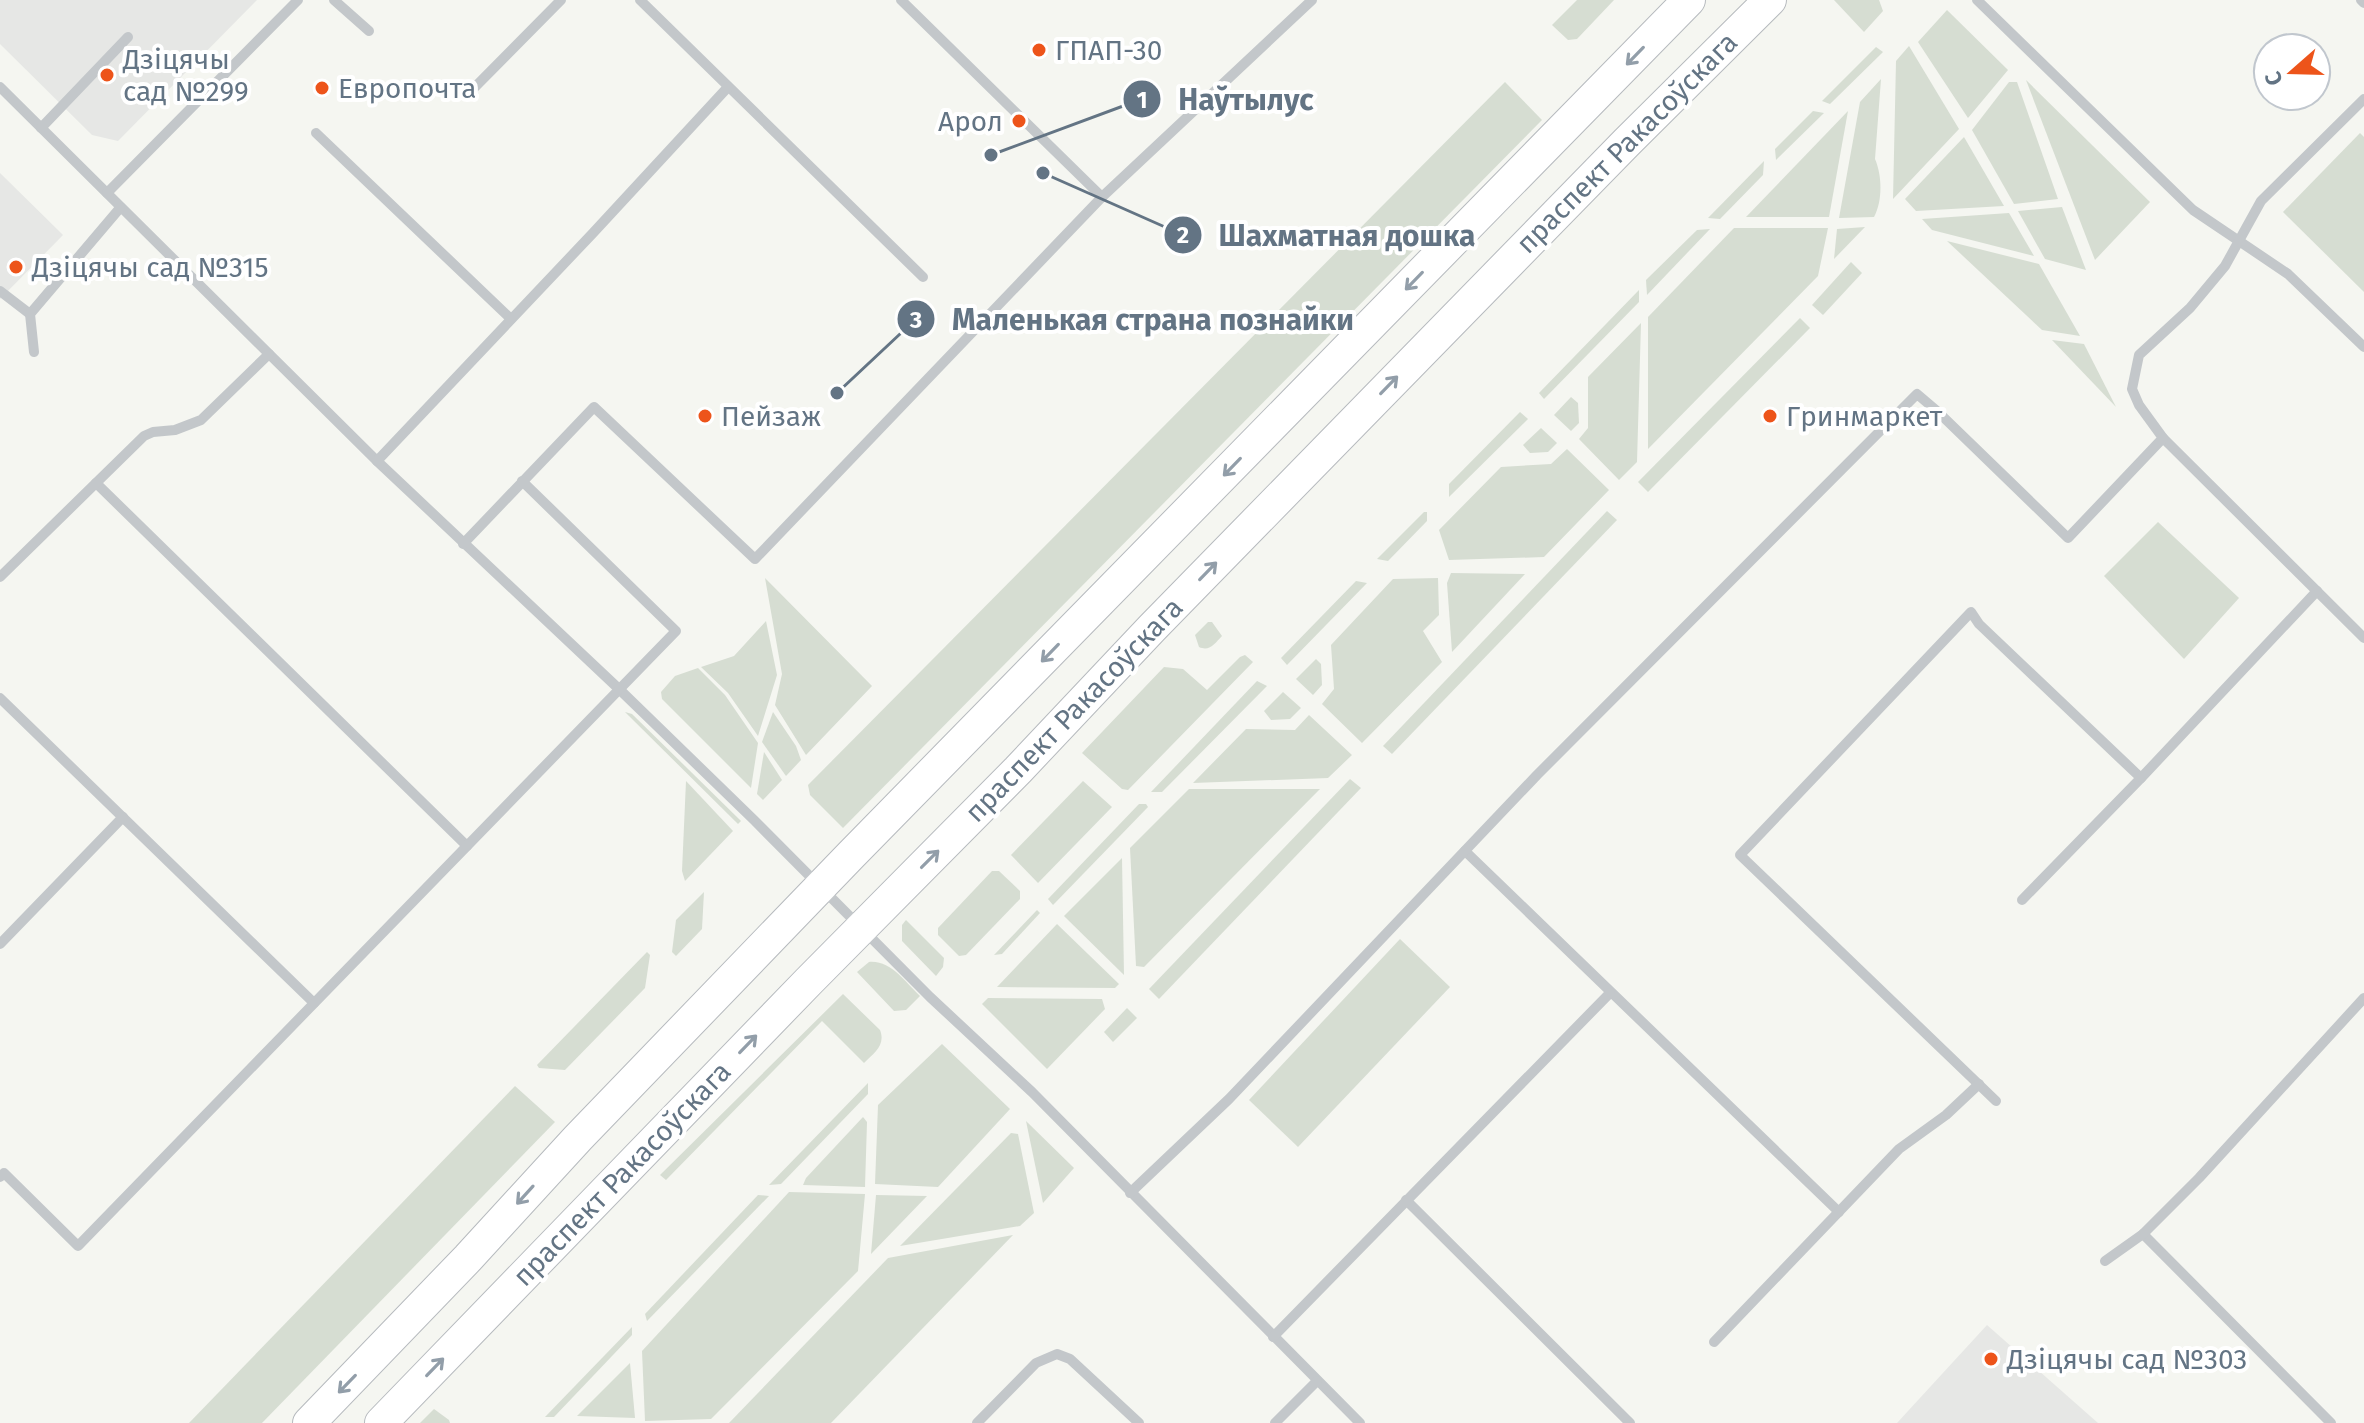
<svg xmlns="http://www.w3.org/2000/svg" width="2364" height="1423" viewBox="0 0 2364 1423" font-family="'Fira Sans',sans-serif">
	<rect width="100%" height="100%" fill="#f5f6f1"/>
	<!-- built -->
	<g fill="#e6e7e5">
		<polygon points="0,0 257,0 118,141 92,135 0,44"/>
		<polygon points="0,173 63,235 0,299"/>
		<polygon points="1987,1325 2098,1423 1897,1423"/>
	</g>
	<!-- green -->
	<g fill="#d6ddd2">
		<polygon points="1577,0 1614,0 1577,39 1568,40 1552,25"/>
		<polygon points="1834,0 1879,0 1883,11 1864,32"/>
		<polygon points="1947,10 2008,70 1968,118 1918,42"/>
		<polygon points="1909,46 1959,129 1893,199 1896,61"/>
		<polygon points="1876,47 1883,52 1830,104 1822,101"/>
		<path d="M 1881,79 L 1875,159 C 1882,175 1883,201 1874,217 L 1839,218 L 1860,102 Z"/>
		<polygon points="2026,80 2150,202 2095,260"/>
		<polygon points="1505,82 1542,120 843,828 810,795 808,785"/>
		<polygon points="2009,82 2017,82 2058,199 2014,204 1972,130"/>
		<polygon points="1813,111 1824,113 1776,160 1775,149"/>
		<polygon points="1848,111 1829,217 1746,217"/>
		<polygon points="2360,133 2364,137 2364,292 2283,212"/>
		<polygon points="1964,137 2004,206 1916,211 1905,199"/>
		<polygon points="1764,161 1763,175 1720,219 1708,218"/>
		<polygon points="2062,207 2086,270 2045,259 2018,211"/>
		<polygon points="2009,213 2034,256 1932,230 1922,219"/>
		<polygon points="1865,227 1834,259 1837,229"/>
		<polygon points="1734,228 1828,228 1818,276 1648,449 1648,317"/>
		<polygon points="1710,229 1647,295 1646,280 1697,230"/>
		<polygon points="1947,241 2039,264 2080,336 2042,330"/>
		<polygon points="1851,262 1862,273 1823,315 1812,305"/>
		<polygon points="1639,290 1639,302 1544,399 1539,393"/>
		<polygon points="1800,318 1810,328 1648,492 1638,482"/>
		<polygon points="1641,323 1637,462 1619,480 1579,439 1588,428 1588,377"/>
		<polygon points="2052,340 2084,344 2116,407"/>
		<polygon points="1571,397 1578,403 1579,423 1571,431 1554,415"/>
		<polygon points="1520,412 1528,419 1449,497 1449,484"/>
		<polygon points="1541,428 1557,443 1548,452 1530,453 1523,445"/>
		<polygon points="1567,449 1609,490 1544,557 1449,560 1439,530 1501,467 1551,464"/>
		<polygon points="1607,511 1617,520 1392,754 1383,746"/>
		<polygon points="1424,512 1427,512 1427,521 1388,561 1377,559"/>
		<polygon points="2158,522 2239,598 2184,659 2104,576"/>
		<polygon points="1451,573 1525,574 1452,652 1447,583"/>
		<polygon points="765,578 872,686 806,755 775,705 782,674"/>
		<polygon points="1438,578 1439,615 1423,631 1442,662 1362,743 1322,704 1334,689 1331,645 1393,579"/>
		<polygon points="1356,581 1367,583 1287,665 1281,658"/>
		<polygon points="766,621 777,675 758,736 728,693 701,667 734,656"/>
		<path d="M 1208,622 L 1212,622 L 1222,636 C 1215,643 1210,652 1199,647 L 1195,635 Z"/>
		<polygon points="1245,655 1253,662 1128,790 1122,789 1082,753 1164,667 1183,669 1207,690 1240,657"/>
		<polygon points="1316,659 1321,664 1322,685 1313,695 1296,679"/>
		<polygon points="698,668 725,695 758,743 751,788 662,699 661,692 675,676"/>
		<polygon points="1257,681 1267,686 1162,792 1151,792"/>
		<polygon points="1283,692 1301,708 1290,719 1271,720 1264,711"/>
		<polygon points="625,712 632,714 741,821 738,824"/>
		<polygon points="773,712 796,746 801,760 786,776 762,742"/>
		<polygon points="1309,715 1352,755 1328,778 1193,783 1246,729 1295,730"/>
		<polygon points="764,752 782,780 763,800 757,794"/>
		<polygon points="1350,779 1361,788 1159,999 1149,989"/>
		<polygon points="686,781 733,831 685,881 682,871"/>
		<polygon points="1083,781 1112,807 1038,883 1011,855"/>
		<polygon points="1189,789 1320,789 1144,967 1136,966 1130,848"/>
		<polygon points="1139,804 1146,804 1148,807 1053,905 1048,899"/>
		<polygon points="1122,858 1124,975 1064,916"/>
		<polygon points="992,871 999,871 1020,891 1020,899 966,955 959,956 938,935 938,928"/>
		<polygon points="704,892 702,929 676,956 672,952 676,920"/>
		<polygon points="1037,910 1040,913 1002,954 994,955"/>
		<polygon points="906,920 944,958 943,967 936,976 902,941 902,925"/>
		<polygon points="1057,924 1119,984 1115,988 997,987"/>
		<polygon points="1400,939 1450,987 1298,1147 1249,1100"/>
		<polygon points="647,952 650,955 645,988 565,1070 539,1068 537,1065"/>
		<path d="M 869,962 C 891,960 905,982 920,996 L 906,1010 L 894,1011 L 857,972 Z"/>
		<path d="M 843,994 L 880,1030 C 886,1045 874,1053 864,1063 L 822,1021 L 666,1180 L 660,1175 Z"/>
		<polygon points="988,998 1102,999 1105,1009 1047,1069 982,1004"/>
		<polygon points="1127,1008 1137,1018 1113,1042 1104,1032"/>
		<polygon points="942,1044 1010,1109 938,1187 875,1184 878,1105"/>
		<polygon points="868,1083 868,1094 781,1184 769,1185"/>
		<polygon points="515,1086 555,1122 262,1423 189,1423"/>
		<polygon points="863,1117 867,1122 865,1187 803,1185 806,1178"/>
		<polygon points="1026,1121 1074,1168 1043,1203"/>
		<polygon points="1011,1133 1018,1134 1034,1213 1020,1226 900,1246"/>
		<polygon points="789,1192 865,1194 858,1271 711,1419 645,1421 642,1351"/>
		<polygon points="758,1195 769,1196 647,1321 645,1314"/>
		<polygon points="876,1195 927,1196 871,1254"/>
		<polygon points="1013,1235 831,1423 729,1423 888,1258"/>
		<polygon points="632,1327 632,1335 554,1417 545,1417"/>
		<polygon points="630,1363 635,1418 577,1416"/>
		<polygon points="434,1409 449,1420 450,1423 420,1423"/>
	</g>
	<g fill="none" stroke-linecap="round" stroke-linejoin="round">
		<defs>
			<g id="primary">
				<polyline points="309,1423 468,1258 578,1138 850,856 1689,0"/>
				<polyline points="381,1423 808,982 1018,770 1152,628 1627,142 1770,0"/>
			</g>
		</defs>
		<!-- primary casing -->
		<use href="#primary" stroke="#b6babe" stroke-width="34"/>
		<!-- service -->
		<g stroke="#c3c7ca" stroke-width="10">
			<polyline points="334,0 369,31"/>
			<polyline points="640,0 923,277"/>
			<polyline points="901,0 1102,197"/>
			<polyline points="1977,0 2193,210 2288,274 2364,347"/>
			<polyline points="2361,0 2364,3"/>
			<polyline points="0,87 377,461 619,689 754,820 930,997 1032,1092 1360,1423"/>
			<polyline points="474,88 561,0"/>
			<polyline points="41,128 128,37"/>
			<polyline points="316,133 511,319"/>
			<polyline points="107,193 298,0"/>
			<polyline points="0,291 30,314"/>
			<polyline points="34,352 30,314 120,208"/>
			<polyline points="2163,438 2364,638"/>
			<polyline points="377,461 593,233 728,87"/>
			<polyline points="96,483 467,846"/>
			<polyline points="463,544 594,407 755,559 1102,197 1312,0"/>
			<polyline points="0,577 144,436 153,432 175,430 201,420 269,354"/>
			<polyline points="0,698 314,1003"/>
			<polyline points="1465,851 1839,1212"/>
			<polyline points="2022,900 2141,778"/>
			<polyline points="0,944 123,817"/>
			<polyline points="1996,1101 1740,855 1971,612 1979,624 2141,778 2317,591"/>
			<polyline points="0,1177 4,1173 78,1246 676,631 522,481"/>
			<polyline points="1130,1193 1229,1099 1537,775 1917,394 1937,411 2068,538 2163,438 2139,405 2132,389 2139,355 2190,308 2225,266 2261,201 2364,99"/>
			<polyline points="1406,1200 1630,1423"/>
			<polyline points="2143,1234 2331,1423"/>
			<polyline points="2105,1261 2143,1234 2199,1178 2364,998"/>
			<polyline points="1273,1337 1610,993"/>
			<polyline points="1714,1342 1899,1149 1946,1115 1979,1084"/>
			<polyline points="977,1423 1036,1363 1057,1354 1070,1359 1139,1423"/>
			<polyline points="1275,1423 1317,1381"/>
		</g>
		<!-- primary -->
		<use href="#primary" stroke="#fff" stroke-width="32"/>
	</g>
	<!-- one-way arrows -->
	<defs><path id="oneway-shaft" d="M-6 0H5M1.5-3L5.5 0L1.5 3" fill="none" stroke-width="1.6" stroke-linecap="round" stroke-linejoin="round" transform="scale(2)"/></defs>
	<g stroke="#929ea9">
		<use href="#oneway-shaft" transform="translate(1635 56) rotate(134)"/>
		<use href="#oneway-shaft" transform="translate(1414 281) rotate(134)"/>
		<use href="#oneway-shaft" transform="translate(1389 385) rotate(-46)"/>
		<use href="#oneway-shaft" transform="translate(1232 467) rotate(134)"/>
		<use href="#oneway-shaft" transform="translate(1208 571) rotate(-46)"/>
		<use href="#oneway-shaft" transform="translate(1050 653) rotate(134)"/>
		<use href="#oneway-shaft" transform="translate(930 859) rotate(-45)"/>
		<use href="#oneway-shaft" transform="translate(748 1044) rotate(-46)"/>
		<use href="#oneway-shaft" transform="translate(525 1195) rotate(132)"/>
		<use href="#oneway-shaft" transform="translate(435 1367) rotate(-46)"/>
		<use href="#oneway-shaft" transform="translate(347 1384) rotate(134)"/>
	</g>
	<!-- markers -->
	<g fill="#ed541a" stroke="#fff" stroke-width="3">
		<circle cx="1039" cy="50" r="8"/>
		<circle cx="107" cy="75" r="8"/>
		<circle cx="322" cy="88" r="8"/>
		<circle cx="1019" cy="121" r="8"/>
		<circle cx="16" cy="267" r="8"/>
		<circle cx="705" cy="416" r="8"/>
		<circle cx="1770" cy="416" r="8"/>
		<circle cx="1991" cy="1359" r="8"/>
	</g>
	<g text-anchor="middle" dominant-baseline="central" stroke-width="8" stroke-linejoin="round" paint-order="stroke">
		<!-- poi labels -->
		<g font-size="28" fill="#637484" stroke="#fff" text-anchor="start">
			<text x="1055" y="50">ГПАП-30</text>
			<text x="123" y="59">Дзіцячы<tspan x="123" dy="32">сад №299</tspan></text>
			<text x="338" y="88">Европочта</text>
			<text x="1003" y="121" text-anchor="end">Арол</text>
			<text x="32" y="267">Дзіцячы сад №315</text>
			<text x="721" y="416">Пейзаж</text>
			<text x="1786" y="416">Гринмаркет</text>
			<text x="2007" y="1359">Дзіцячы сад №303</text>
		</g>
		<!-- street labels -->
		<g font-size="28" fill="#637484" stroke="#fff">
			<text transform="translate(1627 143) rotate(-45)">праспект Ракасоўскага</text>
			<text transform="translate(1074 710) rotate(-46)">праспект Ракасоўскага</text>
			<text transform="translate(622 1174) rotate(-46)">праспект Ракасоўскага</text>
		</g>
	</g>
	<!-- callouts -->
	<path fill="none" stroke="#637484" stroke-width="3" d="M991 155L1142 99M1043 173L1183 235M837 393L916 319"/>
	<g fill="#637484" stroke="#fff" stroke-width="3">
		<circle cx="991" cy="155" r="8"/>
		<circle cx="1043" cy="173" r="8"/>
		<circle cx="837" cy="393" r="8"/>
		<circle cx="1142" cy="99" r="20"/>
		<circle cx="1183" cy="235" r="20"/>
		<circle cx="916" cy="319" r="20"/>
	</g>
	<g font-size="24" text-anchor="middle" font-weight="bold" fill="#fff">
		<text x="1142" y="108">1</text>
		<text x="1183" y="243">2</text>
		<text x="916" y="328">3</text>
	</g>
	<g font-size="30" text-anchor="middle" font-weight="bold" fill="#637484" stroke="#fff" stroke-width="8" stroke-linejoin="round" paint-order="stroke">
		<text x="1246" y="110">Наўтылус</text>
		<text x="1347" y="246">Шахматная дошка</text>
		<text x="1153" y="330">Маленькая страна познайки</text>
	</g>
	<!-- north arrow -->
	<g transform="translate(2292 72) rotate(250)"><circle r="38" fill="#ffffff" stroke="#c1c7ce" stroke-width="2"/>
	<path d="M0-6L14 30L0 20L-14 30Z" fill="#ed541a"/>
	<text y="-12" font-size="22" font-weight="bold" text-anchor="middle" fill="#637484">С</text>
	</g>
</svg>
